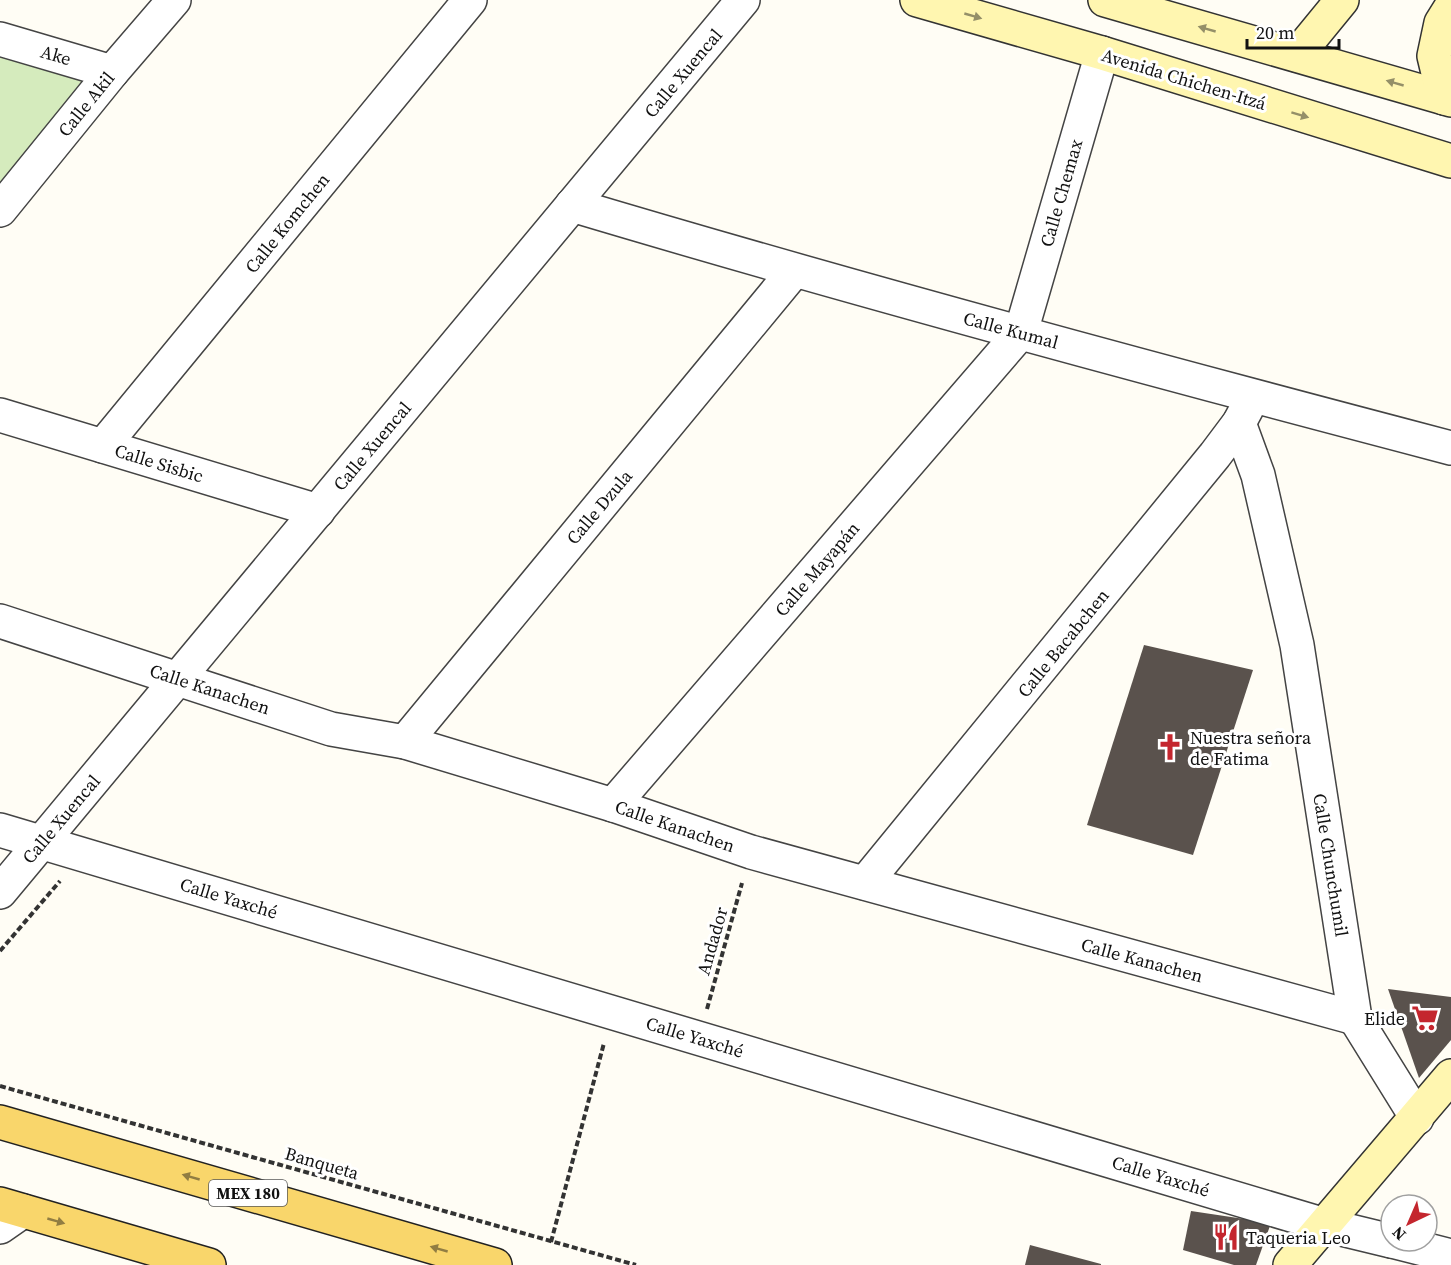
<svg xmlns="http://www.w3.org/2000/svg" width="1451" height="1265" viewBox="0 0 1451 1265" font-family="'Source Serif 4',serif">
	<rect width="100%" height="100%" fill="#fffdf5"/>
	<!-- green -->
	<polygon fill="#d5ebbd" points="0,52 88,80 0,192"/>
	<!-- building -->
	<g fill="#5a524d">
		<polygon points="1144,645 1253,670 1193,855 1087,825"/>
		<polygon points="1388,989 1451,997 1451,1040 1419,1078"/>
		<polygon points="1191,1211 1271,1223 1256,1265 1234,1265 1183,1250"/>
		<polygon points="1030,1245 1101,1264 1101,1265 1025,1265"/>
	</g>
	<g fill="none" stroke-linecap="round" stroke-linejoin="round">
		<defs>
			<g id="street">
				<polyline points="0,39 112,72"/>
				<path d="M 572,205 C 863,292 1157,371 1451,448"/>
				<polyline points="0,210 112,72 174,0"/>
				<polyline points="0,415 318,511"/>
				<polyline points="1239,423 1258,475 1297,645 1355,1018 1417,1118"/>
				<polyline points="103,446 470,0"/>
				<polyline points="0,621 331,729 405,742 613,805 751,852 1355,1018"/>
				<polyline points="405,742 794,271"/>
				<polyline points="613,805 1021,332 1102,53"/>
				<polyline points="0,830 1325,1225 1391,1241"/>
				<polyline points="865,883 1215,455 1239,423 1247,408"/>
				<polyline points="0,892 743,0"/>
				<polyline points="0,1227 23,1211"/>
				<polyline points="1392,1241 1451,1256"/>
			</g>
			<g id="secondary">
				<polyline points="917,0 1102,53 1451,161"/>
				<polyline points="1105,0 1451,100"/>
				<polyline points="1297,55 1342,0"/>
				<polyline points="1444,98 1434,56 1441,23 1451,7"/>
				<polyline points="1290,1265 1451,1076"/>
			</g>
			<g id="primary">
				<polyline points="0,1122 495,1265"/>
				<polyline points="0,1204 209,1265"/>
			</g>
		</defs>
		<!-- street casing -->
		<use href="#street" stroke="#444" stroke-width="36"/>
		<!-- secondary casing -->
		<use href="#secondary" stroke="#333" stroke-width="36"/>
		<!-- primary casing -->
		<use href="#primary" stroke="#222" stroke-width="36"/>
		<!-- path -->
		<g stroke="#333" stroke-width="4" stroke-dasharray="6 3" stroke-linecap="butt">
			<polyline points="0,951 60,881"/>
			<polyline points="707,1009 742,883"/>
			<polyline points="0,1086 636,1265"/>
			<polyline points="551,1242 604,1043"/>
		</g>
		<!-- street -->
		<use href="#street" stroke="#fff" stroke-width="33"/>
		<!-- secondary -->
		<use href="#secondary" stroke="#fff6b0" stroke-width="33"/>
		<!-- primary -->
		<use href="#primary" stroke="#f9d66b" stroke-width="33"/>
	</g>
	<!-- one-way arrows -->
	<defs><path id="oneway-solid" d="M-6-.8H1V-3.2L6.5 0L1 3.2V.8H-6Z" transform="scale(1.5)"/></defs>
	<g fill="#948f68">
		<use href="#oneway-solid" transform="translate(973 16) rotate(16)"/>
		<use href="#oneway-solid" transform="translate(1207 29) rotate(-164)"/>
		<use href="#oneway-solid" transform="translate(1395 83) rotate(-164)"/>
		<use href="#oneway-solid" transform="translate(1300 115) rotate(17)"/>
	</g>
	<g fill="#917d42">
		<use href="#oneway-solid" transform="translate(191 1177) rotate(-164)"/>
		<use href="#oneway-solid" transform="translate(56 1221) rotate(16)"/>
		<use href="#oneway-solid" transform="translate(439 1249) rotate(-164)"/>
	</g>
	<!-- icons -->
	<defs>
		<symbol id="church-bare" viewBox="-9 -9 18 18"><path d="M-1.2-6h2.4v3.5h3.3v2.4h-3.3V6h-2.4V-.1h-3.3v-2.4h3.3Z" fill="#c4262e" stroke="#fff" stroke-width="2.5" paint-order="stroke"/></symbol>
		<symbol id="supermarket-bare" viewBox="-9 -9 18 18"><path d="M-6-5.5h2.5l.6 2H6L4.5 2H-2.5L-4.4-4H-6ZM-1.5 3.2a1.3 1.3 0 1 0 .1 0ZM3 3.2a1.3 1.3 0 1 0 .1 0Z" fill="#c4262e" stroke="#fff" stroke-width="2.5" paint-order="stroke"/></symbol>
		<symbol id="restaurant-bare" viewBox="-9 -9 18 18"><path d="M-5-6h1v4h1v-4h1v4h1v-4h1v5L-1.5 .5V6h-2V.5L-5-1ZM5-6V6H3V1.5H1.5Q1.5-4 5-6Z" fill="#c4262e" stroke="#fff" stroke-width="2.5" paint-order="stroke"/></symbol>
	</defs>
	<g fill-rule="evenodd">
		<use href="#church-bare" x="1151" y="728" width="38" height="38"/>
		<use href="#supermarket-bare" x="1406" y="999" width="38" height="38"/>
		<use href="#restaurant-bare" x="1207" y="1218" width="38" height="38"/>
	</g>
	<g text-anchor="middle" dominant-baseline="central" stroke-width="6" stroke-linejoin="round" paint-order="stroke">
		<!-- shield labels -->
		<rect fill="#fff" stroke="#585858" stroke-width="1.5" x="209" y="1180" width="78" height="26" rx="4.5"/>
		<g font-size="16" font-weight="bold" fill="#111">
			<text x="248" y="1193">MEX 180</text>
		</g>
		<!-- street labels -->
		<g font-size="18" fill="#111" stroke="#fff">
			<text transform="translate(56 55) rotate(16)">Ake</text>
			<text transform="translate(683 73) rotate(-50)">Calle Xuencal</text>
			<text transform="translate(1184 79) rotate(17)">Avenida Chichen-Itzá</text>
			<text transform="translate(86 104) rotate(-51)">Calle Akil</text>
			<text transform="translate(1061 193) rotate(-74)">Calle Chemax</text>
			<text transform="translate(287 223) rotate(-51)">Calle Komchen</text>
			<text transform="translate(1011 330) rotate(15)">Calle Kumal</text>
			<text transform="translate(372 446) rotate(-50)">Calle Xuencal</text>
			<text transform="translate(159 463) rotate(17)">Calle Sisbic</text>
			<text transform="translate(599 507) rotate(-50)">Calle Dzula</text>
			<text transform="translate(817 569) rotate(-49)">Calle Mayapán</text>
			<text transform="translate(1063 643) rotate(-51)">Calle Bacabchen</text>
			<text transform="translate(210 689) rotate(18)">Calle Kanachen</text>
			<text transform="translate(61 819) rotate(-50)">Calle Xuencal</text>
			<text transform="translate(675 826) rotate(19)">Calle Kanachen</text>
			<text transform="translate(1331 865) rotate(81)">Calle Chunchumil</text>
			<text transform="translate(229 898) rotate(17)">Calle Yaxché</text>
			<text transform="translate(712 941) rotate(-74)">Andador</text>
			<text transform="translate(1142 960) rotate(15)">Calle Kanachen</text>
			<text transform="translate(695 1037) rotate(17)">Calle Yaxché</text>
			<text transform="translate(322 1163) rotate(16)">Banqueta</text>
			<text transform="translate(1161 1176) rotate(17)">Calle Yaxché</text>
		</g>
		<!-- poi labels -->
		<g font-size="18" fill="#111" stroke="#fff" text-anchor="start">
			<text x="1190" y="737">Nuestra señora<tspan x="1190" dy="21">de Fatima</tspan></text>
			<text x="1405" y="1018" text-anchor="end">Elide</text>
			<text x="1246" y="1237">Taqueria Leo</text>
		</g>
	</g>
	<!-- north arrow -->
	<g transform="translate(1409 1223) rotate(224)"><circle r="28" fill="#ffffff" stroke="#a0a0a0" stroke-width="1.5"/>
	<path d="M0-4.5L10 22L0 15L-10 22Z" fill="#c4262e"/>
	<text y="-9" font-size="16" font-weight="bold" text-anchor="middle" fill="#111111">N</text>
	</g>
	<!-- scale -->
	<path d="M1247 39v9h92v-9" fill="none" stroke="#111111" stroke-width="3"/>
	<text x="1256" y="39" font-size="18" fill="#111111" stroke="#ffffff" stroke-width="4.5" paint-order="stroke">20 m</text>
</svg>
